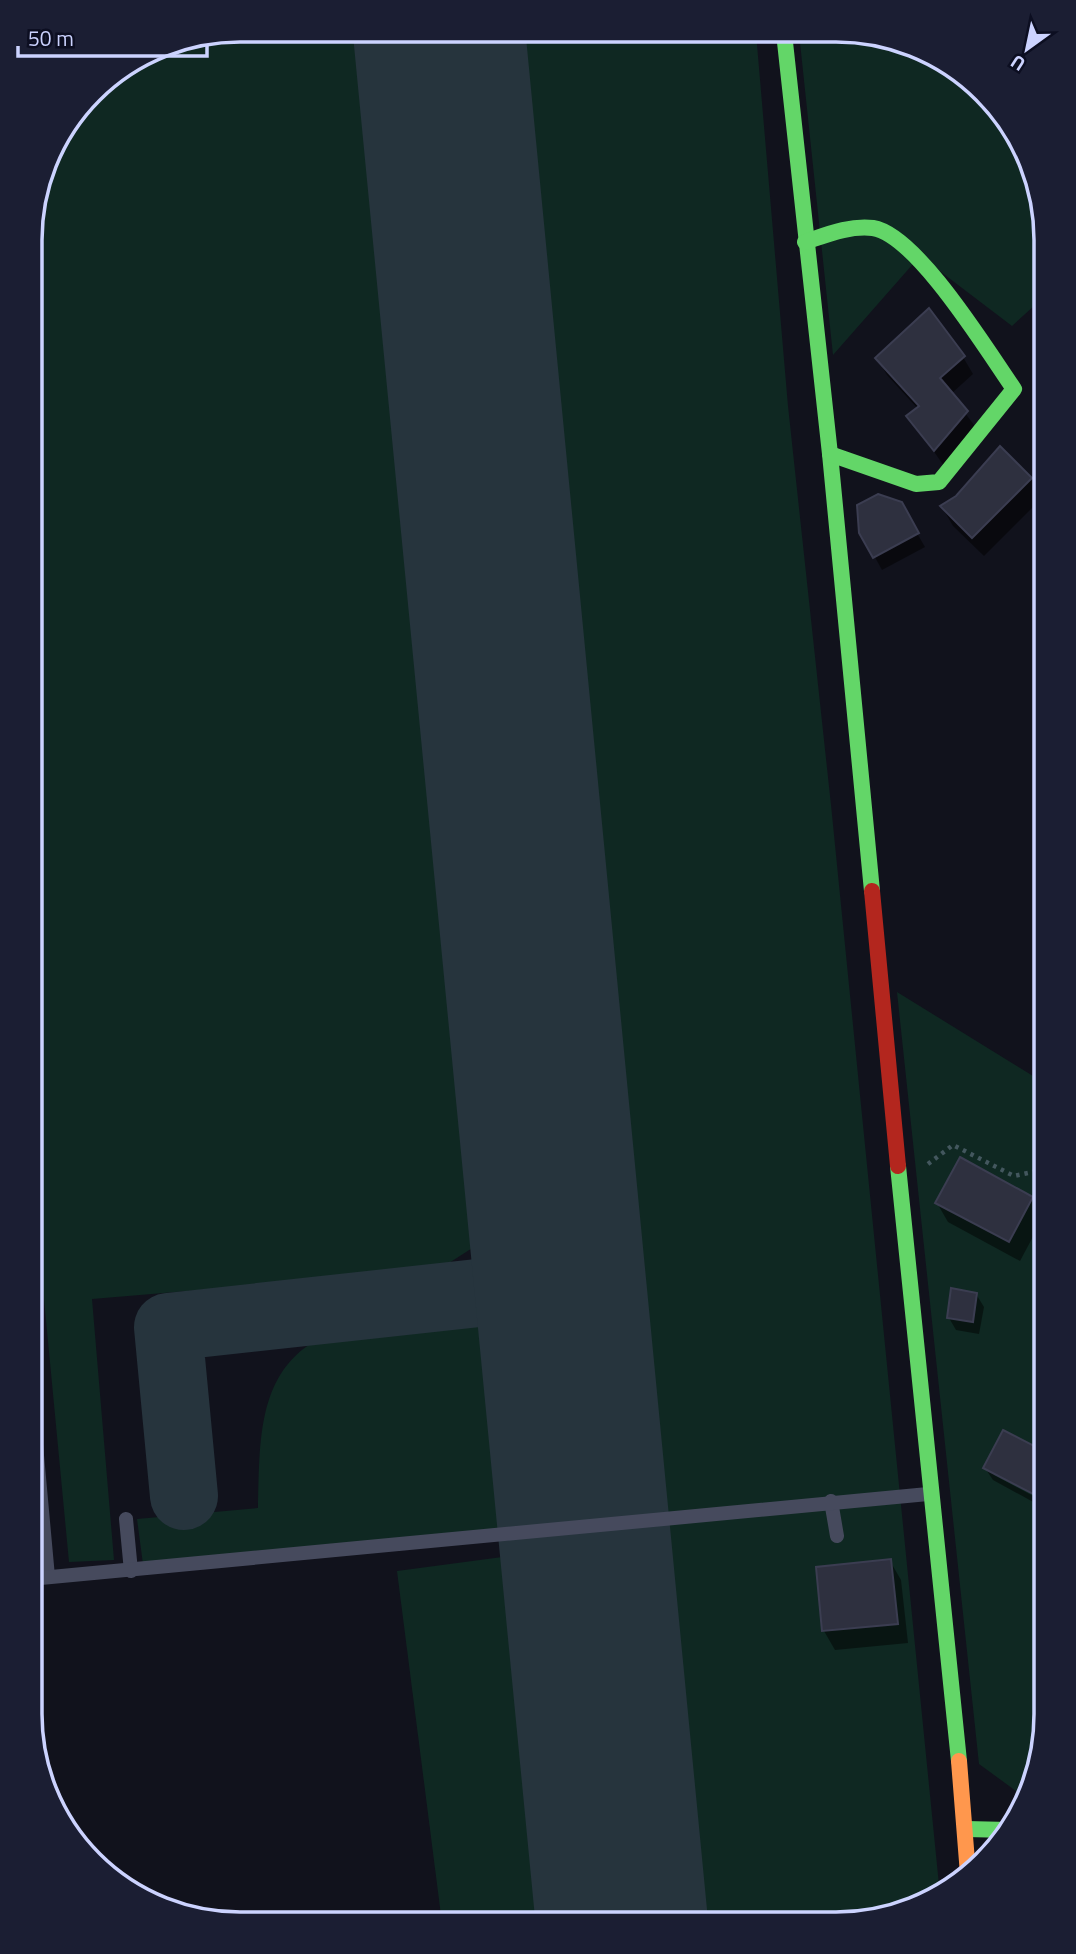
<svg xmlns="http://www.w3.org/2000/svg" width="1076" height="1954" viewBox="0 0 1076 1954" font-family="'Titillium Web',sans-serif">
	<rect width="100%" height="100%" fill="#11121c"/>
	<!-- green -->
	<g fill="#0f2822">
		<polygon points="240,30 388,31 416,71 518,1185 500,1223 477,1245 438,1270 92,1299 114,1560 69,1562 30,1152 32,213 52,147 101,82 160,46"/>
		<polygon points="487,31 756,33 788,406 831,805 940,1895 904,1913 836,1924 655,1924 475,68"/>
		<polygon points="799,33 876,34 974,82 1035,172 1046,240 1046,295 1012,326 920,256 833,355"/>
		<polygon points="897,992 1046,1084 1046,1728 1027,1799 979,1764"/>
		<path d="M 408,1321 L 478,1326 L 498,1335 L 515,1352 L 538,1386 L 552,1526 L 143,1564 L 137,1519 L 258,1508 C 260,1435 256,1360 338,1330 C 359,1322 386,1323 408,1321 Z"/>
		<polygon points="554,1550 590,1924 442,1923 397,1571"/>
	</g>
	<!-- shadow -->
	<g fill="#0007">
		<polygon points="963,357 973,374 951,394 977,429 944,466 909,416 918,409 887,375 877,358"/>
		<polygon points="1031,479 1042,498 984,556 953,526 942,507"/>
		<polygon points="900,504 925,547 882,570 861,532"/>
		<polygon points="1032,1198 1043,1218 1020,1261 948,1222 937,1203"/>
		<polygon points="976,1294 984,1307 979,1334 956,1330 949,1318"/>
		<polygon points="1046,1454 1046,1499 994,1471 994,1475 1046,1503 1046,1509 993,1480 985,1468"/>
		<polygon points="890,1561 901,1580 908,1643 835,1650 824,1631"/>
	</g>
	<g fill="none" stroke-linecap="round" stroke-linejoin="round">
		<!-- taxiway -->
		<polyline stroke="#26343d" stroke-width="68" points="184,1496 168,1327 560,1284"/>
		<!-- runway -->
		<polyline stroke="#26343d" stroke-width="172" points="439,31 622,1924"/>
	</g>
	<!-- building -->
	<g fill="#2e303f" stroke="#3b3d51" stroke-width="2">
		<polygon points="929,308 965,356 940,378 968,411 934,451 906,416 919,406 875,358"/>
		<polygon points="1000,446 1032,478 972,538 940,506 956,496"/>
		<polygon points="878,494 902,502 919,533 873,558 859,533 857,505"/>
		<polygon points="960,1157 1033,1197 1009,1242 935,1203"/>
		<polygon points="951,1288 977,1293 973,1322 947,1318"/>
		<polygon points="1003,1430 1046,1452 1046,1484 1039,1497 983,1468"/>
		<polygon points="891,1559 898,1624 822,1631 816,1567"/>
	</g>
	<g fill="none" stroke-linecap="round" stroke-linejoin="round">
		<!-- path -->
		<g stroke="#43575e" stroke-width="4.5" stroke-dasharray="3.5 5" stroke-linecap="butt">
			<polyline points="1035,409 1046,421"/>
			<polyline points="928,1164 953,1145 1014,1176 1046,1169"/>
		</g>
		<!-- lane -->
		<g stroke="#464a5d" stroke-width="14">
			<polyline points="30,1378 48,1577"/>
			<polyline points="831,1501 837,1536"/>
			<polyline points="126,1519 131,1571"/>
			<polyline points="30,1579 928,1494"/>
		</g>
		<!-- fast -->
		<g stroke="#63d668" stroke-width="16">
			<polyline points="784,33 830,454 872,891"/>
			<path d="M 805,242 C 826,235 850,225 873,228 C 917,235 988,352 1014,389 L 939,482 L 916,484 L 830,454"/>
			<polyline points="898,1166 959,1761"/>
			<polyline points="966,1829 1009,1830"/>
		</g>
		<!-- slow -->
		<polyline stroke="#ff974d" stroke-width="16" points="959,1761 968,1874"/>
		<!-- jam -->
		<polyline stroke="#b3261e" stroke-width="16" points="872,891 898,1166"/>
	</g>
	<!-- crop -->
	<path d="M0 0H1076V1954H0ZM240 42H836A198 198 0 0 1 1034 240V1714A198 198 0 0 1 836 1912H240A198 198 0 0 1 42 1714V240A198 198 0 0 1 240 42Z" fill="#1b1e33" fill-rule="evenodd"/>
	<path fill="none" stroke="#ccd3ff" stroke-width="3.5" d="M240 42H836A198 198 0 0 1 1034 240V1714A198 198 0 0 1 836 1912H240A198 198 0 0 1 42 1714V240A198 198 0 0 1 240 42Z"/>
	<!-- north arrow -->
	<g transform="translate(1027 49) rotate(213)" stroke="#0c0e21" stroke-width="5" paint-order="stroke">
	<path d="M0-5L12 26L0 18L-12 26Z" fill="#ccd3ff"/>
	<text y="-10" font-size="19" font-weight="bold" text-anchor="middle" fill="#ccd3ff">U</text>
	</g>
	<!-- scale -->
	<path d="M18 46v10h189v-10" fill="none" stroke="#ccd3ff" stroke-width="3.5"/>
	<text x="28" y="46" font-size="21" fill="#ccd3ff" stroke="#0c0e21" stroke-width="5" paint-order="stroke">50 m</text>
</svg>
